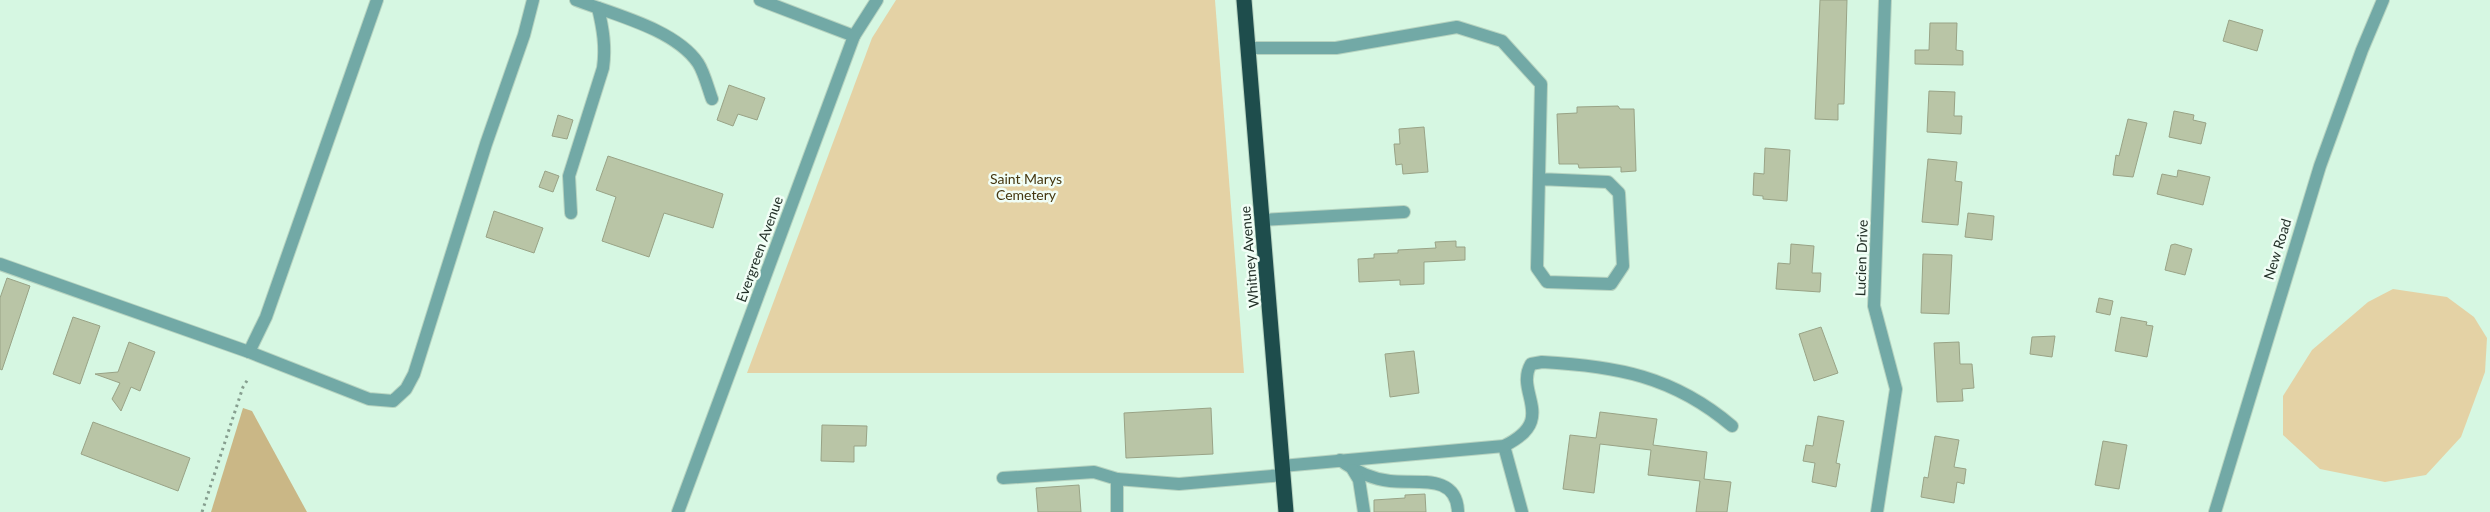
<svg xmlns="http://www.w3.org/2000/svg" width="2490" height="512" viewBox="0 0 2490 512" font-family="Lato,sans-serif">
	<rect width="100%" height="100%" fill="#d6f7e2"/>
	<!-- green -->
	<g fill="#e4d2a5">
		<polygon points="896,0 1215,0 1244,373 747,373 872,38"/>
		<polygon points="2393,289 2447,297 2474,317 2487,338 2485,372 2461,437 2426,475 2385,482 2320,469 2283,435 2283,396 2312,350 2368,302"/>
	</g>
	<!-- forest -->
	<polygon fill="#cab786" points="243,408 252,411 307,512 211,512"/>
	<!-- building -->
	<g fill="#b9c5a6" stroke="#99a386">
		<polygon points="1820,0 1847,0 1844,104 1838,104 1838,120 1815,119"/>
		<polygon points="2229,20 2263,30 2257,51 2223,41"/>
		<polygon points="1930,23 1957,23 1956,50 1963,51 1963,65 1915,64 1915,50 1929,50"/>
		<polygon points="729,85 765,98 757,120 738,114 733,126 717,120"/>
		<polygon points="1929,91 1955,92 1954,116 1962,116 1961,134 1927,132"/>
		<polygon points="1618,106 1620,109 1634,109 1636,171 1621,172 1621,167 1579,168 1578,164 1559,164 1557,114 1577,113 1577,107"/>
		<polygon points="2174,111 2194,115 2193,120 2206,123 2201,144 2169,137"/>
		<polygon points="558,115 573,120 567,139 552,136"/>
		<polygon points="2128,119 2147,123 2133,177 2113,175 2116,155 2119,156"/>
		<polygon points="1424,127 1428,172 1403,174 1402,164 1396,165 1394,144 1400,144 1399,129"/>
		<polygon points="1765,148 1790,150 1787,201 1763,199 1763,196 1753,195 1754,173 1764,174"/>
		<polygon points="608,156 723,194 713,228 664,213 649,257 602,241 616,197 596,190"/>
		<polygon points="1928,159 1957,162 1955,181 1962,182 1958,225 1922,222"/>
		<polygon points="2178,170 2210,177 2203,205 2157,194 2162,174 2177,177"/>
		<polygon points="545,171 559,176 553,192 539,187"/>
		<polygon points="494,211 543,228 534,253 486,237"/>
		<polygon points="1968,213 1994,216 1992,240 1965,237"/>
		<polygon points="1456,241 1456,247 1465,247 1465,260 1424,262 1424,284 1400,285 1400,280 1359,282 1358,259 1374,258 1374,254 1398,253 1398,250 1436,248 1435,242"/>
		<polygon points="1791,244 1814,246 1812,273 1821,273 1820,292 1776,289 1778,263 1790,264"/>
		<polygon points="2175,244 2192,249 2185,275 2165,270 2171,245"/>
		<polygon points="1923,254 1952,255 1949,314 1921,313"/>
		<polygon points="7,278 30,286 2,370 0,369 0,298"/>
		<polygon points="2099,298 2113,301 2110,315 2096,312"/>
		<polygon points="73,317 100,326 80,384 53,374"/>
		<polygon points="2121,317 2147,322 2146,325 2153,326 2147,357 2115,351"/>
		<polygon points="1821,327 1838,373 1814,381 1799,334"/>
		<polygon points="2055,336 2052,357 2030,354 2032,337"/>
		<polygon points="129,342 155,352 140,391 131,387 121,411 112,399 120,383 95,374 118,372"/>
		<polygon points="1959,342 1960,364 1972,364 1974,388 1962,389 1963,401 1937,402 1934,343"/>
		<polygon points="1414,351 1419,393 1390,397 1385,354"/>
		<polygon points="1211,408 1213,454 1126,458 1124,413"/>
		<polygon points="1600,412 1657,419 1653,445 1707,452 1704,479 1731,482 1727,512 1696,512 1700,481 1648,475 1651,450 1600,444 1594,493 1563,489 1570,435 1596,438"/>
		<polygon points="1818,416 1844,421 1836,463 1840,464 1836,487 1812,482 1815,463 1803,461 1806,445 1813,446"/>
		<polygon points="93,422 190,458 178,491 81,454"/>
		<polygon points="822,425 867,426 866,446 854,446 854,462 821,461"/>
		<polygon points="1935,436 1959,440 1954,467 1966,469 1964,484 1957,482 1954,503 1921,497 1924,477 1928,478"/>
		<polygon points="2103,441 2127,445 2119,489 2095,485"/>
		<polygon points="1079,485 1081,512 1038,512 1036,488"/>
		<polygon points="1425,494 1426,512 1374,512 1374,500 1405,498 1405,495"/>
	</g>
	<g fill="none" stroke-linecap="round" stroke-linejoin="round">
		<defs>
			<g id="minor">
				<path d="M 576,0 C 612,14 675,29 698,63 C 704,72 708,88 712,99"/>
				<polyline points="760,0 854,36"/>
				<polyline points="1248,48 1336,48 1457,27 1502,41 1541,84 1537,268 1547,282 1611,284 1623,266 1619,193 1608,182 1539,179"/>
				<path d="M 571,213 L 569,176 L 603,68 C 606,47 603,29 598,8"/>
				<polyline points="1262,220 1404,212"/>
				<polyline points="0,264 249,352 266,317 377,0"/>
				<polyline points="249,352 369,399 393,401 406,389 414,374 486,144 524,35 533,0"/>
				<polyline points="1504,446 1522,512"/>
				<path d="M 1340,460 C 1355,471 1371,479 1390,481 C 1416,484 1457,473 1458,512"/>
				<path d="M 1282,466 L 1504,446 C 1559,419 1514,393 1531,364 L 1542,362 C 1616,366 1673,376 1732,426"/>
				<polyline points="1353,470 1359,480 1364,512"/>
				<polyline points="1003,478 1094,472 1117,479"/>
				<polyline points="678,512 854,36 877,0"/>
				<polyline points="1117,512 1117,479 1179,484 1283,475"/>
				<polyline points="1877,512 1896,389 1874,306 1885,0"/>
				<polyline points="2215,512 2320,166 2362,50 2383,0"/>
			</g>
			<polyline id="highway" points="1244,0 1286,512"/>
		</defs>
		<!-- minor casing -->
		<use href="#minor" stroke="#b6d3c0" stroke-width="14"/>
		<!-- highway casing -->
		<use href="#highway" stroke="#b6d3c0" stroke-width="17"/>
		<!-- path -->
		<polyline stroke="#869e8f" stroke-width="3" stroke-dasharray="2.5 4" stroke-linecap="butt" points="202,512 243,387 248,379"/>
		<!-- minor -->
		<use href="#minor" stroke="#72a9a6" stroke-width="12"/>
		<!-- highway -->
		<use href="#highway" stroke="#1e4d4c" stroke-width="15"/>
	</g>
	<g text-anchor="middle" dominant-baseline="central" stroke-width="5" stroke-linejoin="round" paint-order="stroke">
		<!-- park labels -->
		<g font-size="14" fill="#44360f" stroke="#f1fef6">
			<text x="1026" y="178">Saint Marys<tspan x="1026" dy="16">Cemetery</tspan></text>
		</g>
		<!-- street labels -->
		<g font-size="14" fill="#222f27" stroke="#f1fef6">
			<text transform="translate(759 249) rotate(-70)">Evergreen Avenue</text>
			<text transform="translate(2277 249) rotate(-73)">New Road</text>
			<text transform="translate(1249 257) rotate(-95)">Whitney Avenue</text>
			<text transform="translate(1861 258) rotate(-88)">Lucien Drive</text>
		</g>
	</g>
</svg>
